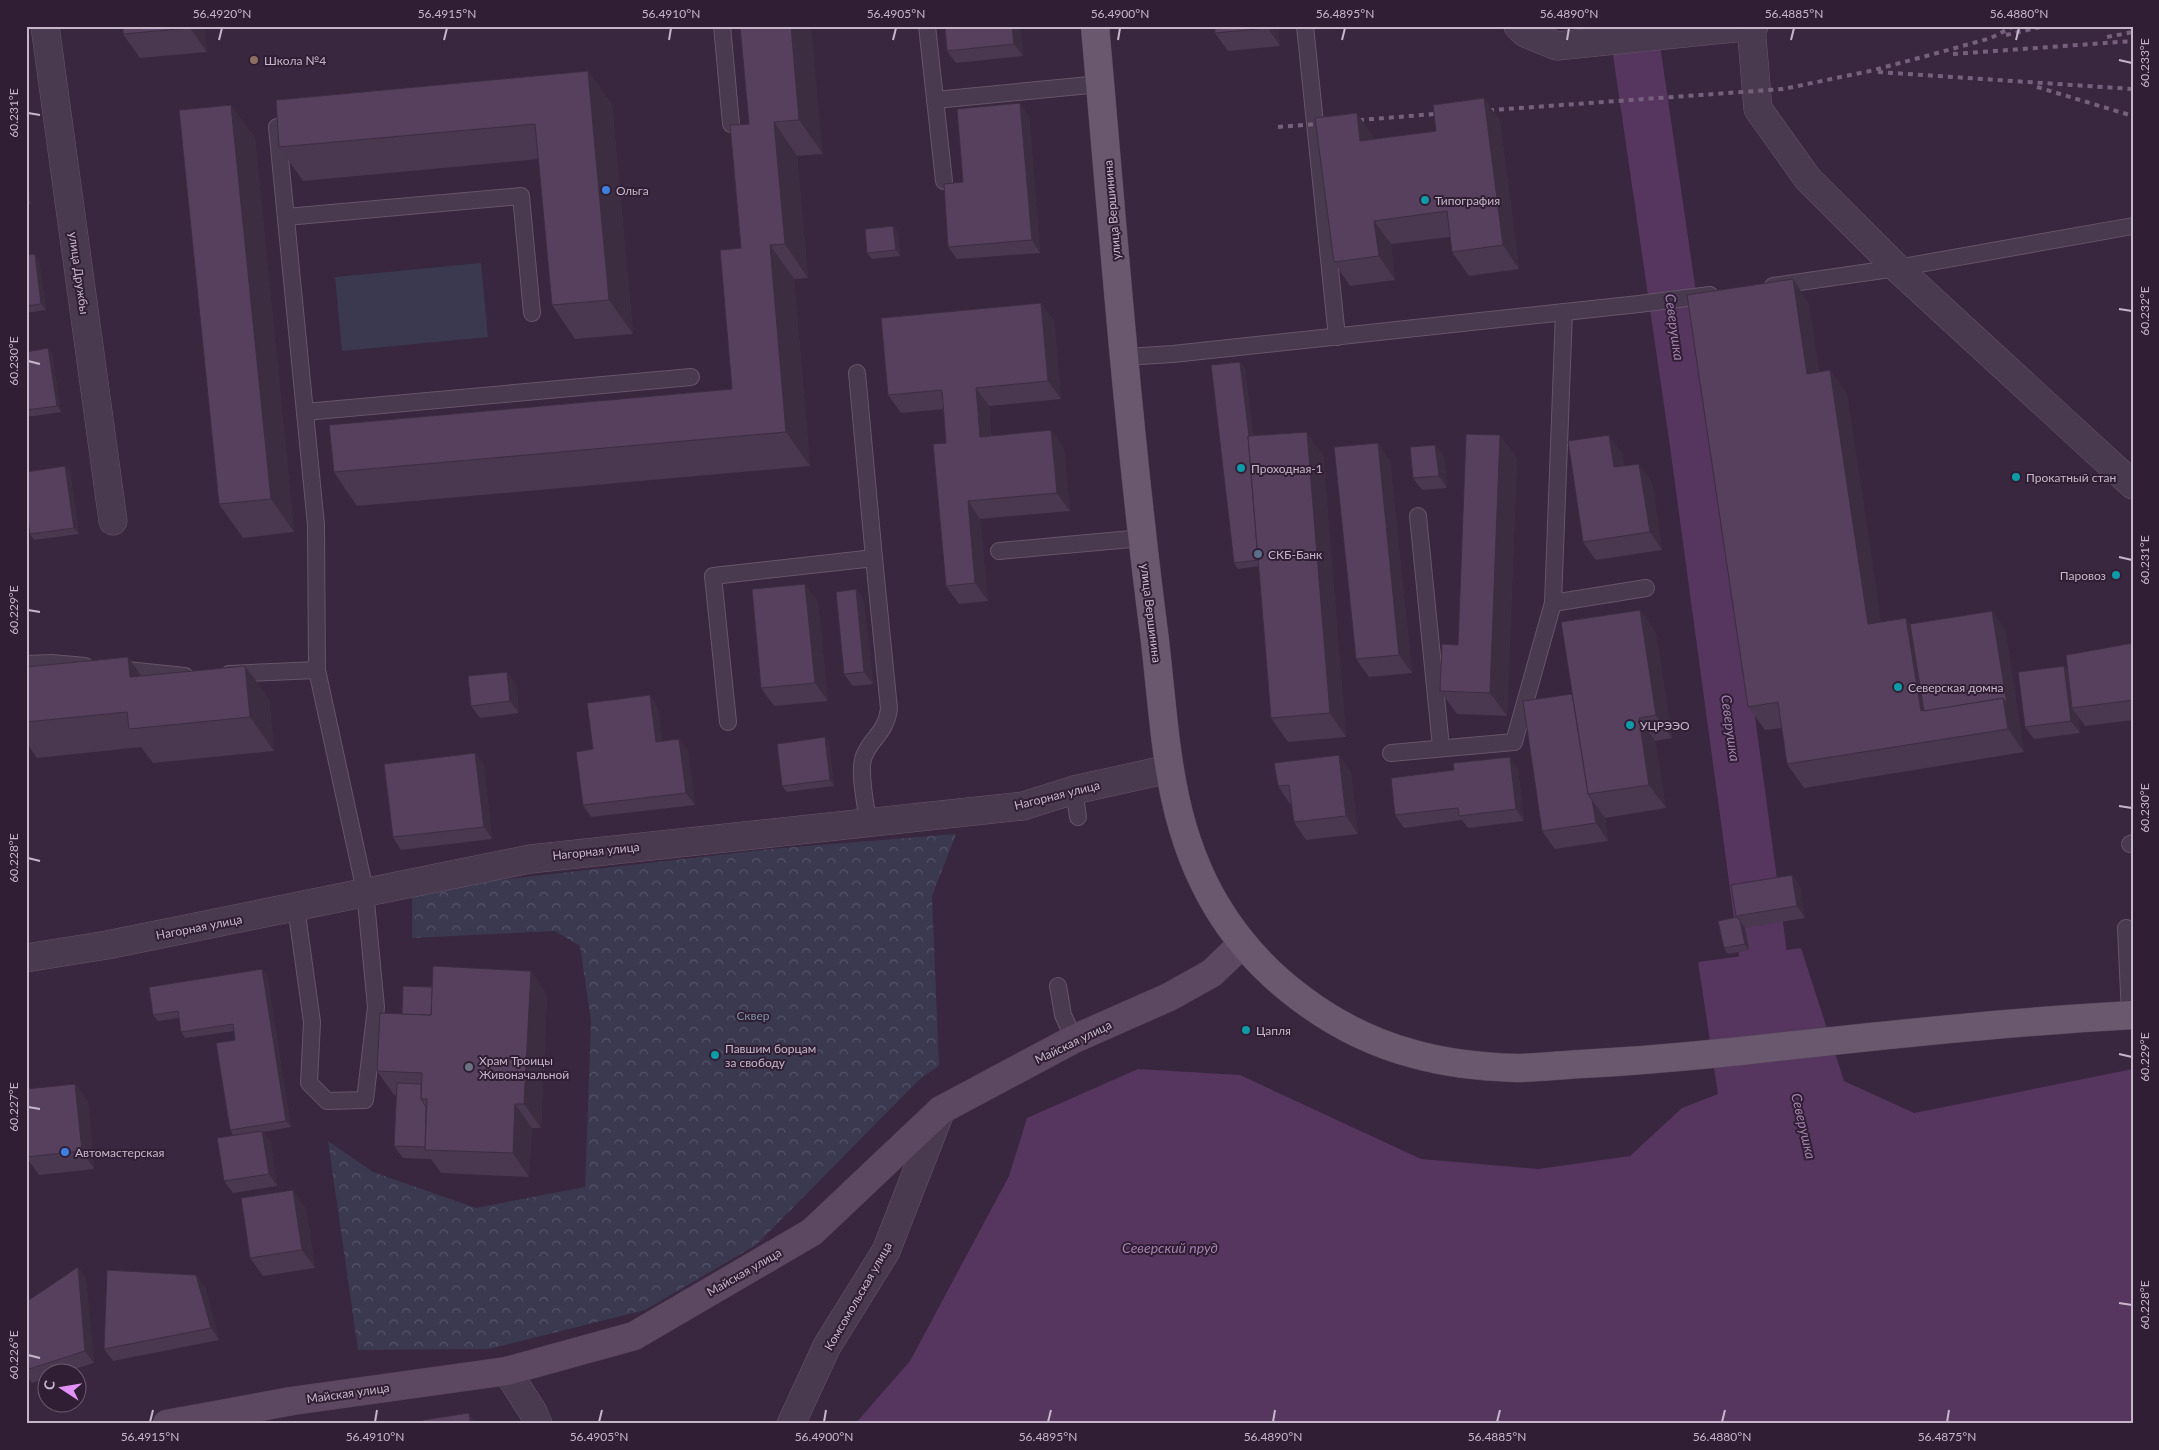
<svg xmlns="http://www.w3.org/2000/svg" width="2159" height="1450" viewBox="0 0 2159 1450" font-family="Lato,sans-serif">
	<defs>
		<pattern id="forest-crowns" width="20" height="18" patternUnits="userSpaceOnUse" patternTransform="scale(1.25)"><rect width="20" height="18" fill="#3a3950"/><path d="M2 6a3 3 0 1 1 6 0M12 15a3 3 0 1 1 6 0" fill="none" stroke="#555368"/></pattern>
	</defs>
	<rect width="100%" height="100%" fill="#39263f"/>
	<!-- forest -->
	<polygon fill="url(#forest-crowns)" points="956,834 932,896 939,1066 921,1078 756,1245 645,1310 489,1349 358,1350 328,1141 373,1172 476,1208 585,1187 591,1021 580,946 555,931 412,938 412,890 770,849"/>
	<!-- pitch -->
	<polygon fill="#3a3950" points="481,263 488,337 342,351 335,277"/>
	<!-- water -->
	<polygon fill="#56355f" points="1801,948 1844,1081 1914,1113 2133,1069 2133,1424 855,1424 910,1361 1009,1176 1027,1118 1138,1069 1240,1075 1421,1159 1538,1169 1630,1156 1682,1108 1718,1094 1698,962"/>
	<g fill="none" stroke-linecap="round" stroke-linejoin="round">
		<!-- river -->
		<polyline stroke="#56355f" stroke-width="48" points="1633,26 1693,438 1763,954 1778,1017"/>
		<defs>
			<g id="lane">
				<polyline points="722,26 731,124"/>
				<polyline points="927,26 944,181"/>
				<polyline points="1305,26 1337,337"/>
				<polyline points="935,100 1100,84"/>
				<polyline points="277,127 316,525 317,670 365,891 376,1007 365,1100 327,1101 309,1083 312,1022 296,907"/>
				<polyline points="286,217 521,196 532,313"/>
				<polyline points="1773,286 1897,268 2133,226"/>
				<polyline points="1125,357 1173,354 1639,304 1710,295"/>
				<polyline points="857,373 874,558"/>
				<polyline points="305,412 691,377"/>
				<polyline points="1418,516 1441,747"/>
				<polyline points="999,551 1142,538"/>
				<polyline points="1553,603 1646,588"/>
				<polyline points="26,664 52,663 85,666"/>
				<polyline points="117,669 185,676"/>
				<polyline points="229,674 317,670"/>
				<path d="M 728,722 L 713,576 L 874,558 L 889,709 C 885,735 872,736 864,756 C 858,771 866,805 868,822"/>
				<polyline points="1391,753 1514,742 1553,603 1564,312"/>
				<polyline points="1074,790 1078,817"/>
				<polyline points="2130,844 2133,843"/>
				<polyline points="2126,928 2130,1015"/>
				<polyline points="1058,986 1063,1015 1074,1039"/>
			</g>
			<g id="street">
				<polyline points="45,26 113,521"/>
				<polyline points="1518,26 1525,33 1557,46 1754,26"/>
				<polyline points="1751,26 1758,109 1808,179 1897,268 2133,485"/>
				<polyline points="26,958 107,945 530,859 1023,806 1074,790 1169,769"/>
				<polyline points="507,1371 533,1412 538,1424"/>
				<polyline points="791,1424 827,1346 886,1251 941,1110"/>
			</g>
			<polyline id="secondary" points="167,1424 292,1401 507,1371 634,1336 812,1232 941,1110 1074,1039 1169,997 1212,973 1243,943"/>
			<path id="primary" d="M 1095,26 C 1113,229 1128,432 1154,633 C 1166,729 1165,819 1216,905 C 1258,976 1334,1033 1414,1054 C 1446,1063 1483,1067 1516,1068 C 1537,1068 1560,1065 1581,1064 C 1638,1061 1694,1056 1750,1050 C 1877,1036 2005,1022 2133,1015"/>
		</defs>
		<!-- lane casing -->
		<use href="#lane" stroke="#66556a" stroke-width="18"/>
		<!-- street casing -->
		<use href="#street" stroke="#66556a" stroke-width="29"/>
		<!-- secondary casing -->
		<use href="#secondary" stroke="#544358" stroke-width="29"/>
		<!-- primary casing -->
		<use href="#primary" stroke="#544358" stroke-width="29"/>
		<!-- lane -->
		<use href="#lane" stroke="#4a3a4f" stroke-width="16"/>
		<!-- street -->
		<use href="#street" stroke="#4a3a4f" stroke-width="28"/>
		<!-- secondary -->
		<use href="#secondary" stroke="#5d4862" stroke-width="28"/>
		<!-- primary -->
		<use href="#primary" stroke="#6a586f" stroke-width="28"/>
		<!-- rail -->
		<g stroke="#75617b" stroke-width="4" stroke-dasharray="5 5" stroke-linecap="butt">
			<polyline points="2006,35 2045,26"/>
			<polyline points="2107,37 2133,32"/>
			<polyline points="1953,54 2133,41"/>
			<polyline points="1878,72 2133,89"/>
			<polyline points="2037,87 2133,116"/>
			<polyline points="1479,111 1783,89 1870,71 1930,55 1991,38 2014,26"/>
			<polyline points="1349,121 1446,113"/>
			<polyline points="1278,127 1329,123"/>
		</g>
	</g>
	<!-- wall -->
	<g fill="#4a3750">
		<polygon points="123,26 204,26 207,52 140,58 123,34"/>
		<polygon points="740,26 823,154 797,156 808,278 794,279 810,466 357,506 334,472 732,389 749,124"/>
		<polygon points="945,26 1020,26 1023,56 956,63 947,51"/>
		<polygon points="1215,26 1278,26 1280,46 1228,51 1215,33"/>
		<polygon points="588,71 612,105 633,334 575,339 552,305 539,159 303,181 279,147"/>
		<polygon points="1484,98 1500,121 1519,269 1469,276 1452,252 1450,237 1391,244 1395,280 1350,286 1334,262 1373,136 1374,139 1436,131"/>
		<polygon points="231,105 255,138 294,532 243,538 219,504"/>
		<polygon points="1029,116 1040,253 957,259 948,247 963,182"/>
		<polygon points="26,169 31,204 26,205"/>
		<polygon points="893,226 898,232 900,256 872,259 867,253"/>
		<polygon points="26,255 39,260 46,310 26,313"/>
		<polygon points="1041,303 1054,321 1061,399 989,406 991,436 1051,430 1064,449 1070,511 980,519 988,601 959,604 946,586 946,443 944,409 901,413 888,395"/>
		<polygon points="1809,303 1819,372 1830,370 1847,394 1881,622 1910,624 2005,629 2024,752 1804,788 1787,764 1782,728 1765,730 1748,707"/>
		<polygon points="26,352 52,355 61,412 26,417"/>
		<polygon points="1245,368 1253,436 1323,455 1346,737 1288,742 1271,718 1259,566 1238,569 1234,563"/>
		<polygon points="1500,435 1517,459 1507,716 1457,714 1440,691 1458,645"/>
		<polygon points="1378,443 1390,461 1412,673 1369,677 1356,659"/>
		<polygon points="1435,445 1444,457 1447,488 1422,490 1413,478"/>
		<polygon points="1622,453 1624,466 1652,482 1662,550 1596,560 1583,542"/>
		<polygon points="65,466 70,472 79,534 34,540 30,534"/>
		<polygon points="856,589 864,602 873,684 853,686 844,674"/>
		<polygon points="818,602 828,701 774,706 761,688"/>
		<polygon points="1640,610 1656,633 1672,738 1655,741 1666,808 1605,818 1608,841 1555,849 1542,831 1572,694"/>
		<polygon points="2133,643 2133,720 2085,726 2078,716 2080,733 2034,739 2025,727 2064,666 2068,671"/>
		<polygon points="128,657 141,676 269,699 274,751 153,763 141,747 37,758 26,742 26,667"/>
		<polygon points="516,684 519,713 480,718 471,706"/>
		<polygon points="658,707 662,741 688,751 695,805 591,817 583,805 593,749"/>
		<polygon points="825,737 829,743 834,786 787,792 782,786"/>
		<polygon points="475,753 484,765 492,839 401,850 393,837"/>
		<polygon points="1339,755 1351,773 1358,834 1306,840 1294,822 1291,804 1290,804 1278,786"/>
		<polygon points="1510,757 1518,769 1524,821 1468,828 1462,820 1404,828 1395,815 1454,770"/>
		<polygon points="1792,875 1800,887 1805,918 1745,928 1749,950 1728,954 1724,948 1737,917 1736,916"/>
		<polygon points="262,969 267,975 291,1127 263,1132 271,1143 277,1186 233,1193 224,1181 233,1135 230,1130 235,1040 234,1031 185,1038 181,1032 179,1018 158,1021 153,1015"/>
		<polygon points="531,971 547,995 541,1128 532,1128 529,1177 441,1173 431,1159 403,1158 394,1146 397,1095 394,1095 377,1071 432,987"/>
		<polygon points="75,1084 88,1102 94,1169 39,1175 26,1157"/>
		<polygon points="306,1208 315,1268 263,1276 250,1258"/>
		<polygon points="78,1267 86,1279 94,1363 65,1372 48,1372 48,1378 32,1383 26,1375 26,1302"/>
		<polygon points="196,1275 205,1287 219,1340 113,1361 104,1349"/>
	</g>
	<!-- shaded-wall -->
	<g fill="#3c2d41">
		<polygon points="190,26 204,26 207,52 190,28"/>
		<polygon points="791,26 811,26 823,154 799,120"/>
		<polygon points="1012,26 1020,26 1023,56 1014,44"/>
		<polygon points="1267,26 1278,26 1280,46 1268,28"/>
		<polygon points="588,71 612,105 633,334 609,300"/>
		<polygon points="1484,98 1500,121 1519,269 1503,245"/>
		<polygon points="1020,103 1029,116 1040,253 1032,240"/>
		<polygon points="231,105 255,138 294,532 271,499"/>
		<polygon points="1357,113 1373,136 1377,164 1360,141"/>
		<polygon points="774,122 797,156 808,278 785,244"/>
		<polygon points="26,169 31,204 27,198 26,195"/>
		<polygon points="1374,221 1391,244 1395,280 1379,256"/>
		<polygon points="893,226 898,232 900,256 896,250"/>
		<polygon points="770,245 794,279 810,466 786,432"/>
		<polygon points="35,254 39,260 46,310 41,304"/>
		<polygon points="1793,279 1809,303 1823,397 1807,374"/>
		<polygon points="1041,303 1054,321 1061,399 1048,381"/>
		<polygon points="48,348 52,355 61,412 57,406"/>
		<polygon points="1240,362 1245,368 1267,565 1263,559"/>
		<polygon points="1830,370 1847,394 1885,647 1868,624"/>
		<polygon points="976,388 989,406 993,455 980,437"/>
		<polygon points="1051,430 1064,449 1070,511 1057,493"/>
		<polygon points="1307,432 1323,455 1346,737 1330,713"/>
		<polygon points="1500,435 1517,459 1507,716 1490,693"/>
		<polygon points="1609,435 1622,453 1627,485 1614,467"/>
		<polygon points="1378,443 1390,461 1412,673 1399,655"/>
		<polygon points="1435,445 1444,457 1447,488 1439,476"/>
		<polygon points="1639,464 1652,482 1662,550 1650,532"/>
		<polygon points="65,466 70,472 79,534 74,528"/>
		<polygon points="968,501 980,519 988,601 975,583"/>
		<polygon points="805,584 818,602 828,701 815,683"/>
		<polygon points="856,589 864,602 873,684 864,672"/>
		<polygon points="1640,610 1656,633 1672,738 1656,715"/>
		<polygon points="1992,611 2005,629 2024,752 2008,729 2003,698"/>
		<polygon points="1906,618 1923,641 1934,715 1921,711"/>
		<polygon points="128,657 152,691 130,677"/>
		<polygon points="245,666 269,699 274,751 250,717"/>
		<polygon points="2064,666 2073,678 2072,708 2078,716 2080,733 2071,721"/>
		<polygon points="507,672 516,684 519,713 510,701"/>
		<polygon points="650,695 658,707 664,754 656,742"/>
		<polygon points="1639,718 1655,741 1666,808 1649,785"/>
		<polygon points="825,737 829,743 834,786 830,780"/>
		<polygon points="679,739 688,751 695,805 686,793"/>
		<polygon points="475,753 484,765 492,839 484,827"/>
		<polygon points="1339,755 1351,773 1358,834 1346,816"/>
		<polygon points="1510,757 1518,769 1524,821 1516,809"/>
		<polygon points="1592,800 1605,818 1608,841 1596,823"/>
		<polygon points="1792,875 1800,887 1805,918 1797,906"/>
		<polygon points="1740,921 1745,928 1749,950 1745,944"/>
		<polygon points="262,969 267,975 291,1127 286,1121"/>
		<polygon points="531,971 547,995 541,1128 524,1104"/>
		<polygon points="75,1084 88,1102 94,1169 82,1151"/>
		<polygon points="515,1104 532,1128 529,1177 513,1153"/>
		<polygon points="262,1131 271,1143 277,1186 269,1174"/>
		<polygon points="293,1190 306,1208 315,1268 302,1250"/>
		<polygon points="78,1267 86,1279 94,1363 85,1351"/>
		<polygon points="196,1275 205,1287 219,1340 211,1328"/>
		<polygon points="469,1413 477,1424 471,1424"/>
	</g>
	<!-- building -->
	<g fill="#56405d" stroke="#3c2d41">
		<polygon points="123,26 190,26 190,28 123,34"/>
		<polygon points="740,26 791,26 799,120 774,122 785,244 770,245 786,432 334,472 329,425 732,389 720,250 741,248 730,125 749,124"/>
		<polygon points="945,26 1012,26 1014,44 947,51"/>
		<polygon points="1215,26 1267,26 1268,28 1215,33"/>
		<polygon points="588,71 609,300 552,305 535,124 279,147 276,100"/>
		<polygon points="1484,98 1503,245 1452,252 1447,211 1374,221 1379,256 1334,262 1315,118 1357,113 1360,141 1436,131 1433,105"/>
		<polygon points="1020,103 1032,240 948,247 944,184 963,182 957,109"/>
		<polygon points="231,105 271,499 219,504 179,110"/>
		<polygon points="893,226 896,250 867,253 865,229"/>
		<polygon points="35,254 41,304 26,306 26,255"/>
		<polygon points="1793,279 1807,374 1830,370 1868,624 1906,618 1921,711 2003,698 2008,729 1787,764 1778,702 1748,707 1687,295"/>
		<polygon points="1041,303 1048,381 976,388 980,437 1051,430 1057,493 968,501 975,583 946,586 933,444 946,443 942,390 888,395 881,318"/>
		<polygon points="48,348 57,406 26,410 26,352"/>
		<polygon points="1240,362 1249,436 1248,436 1258,560 1234,563 1211,365"/>
		<polygon points="1307,432 1330,713 1271,718 1248,436"/>
		<polygon points="1466,434 1500,435 1490,693 1440,691 1442,644 1458,645"/>
		<polygon points="1609,435 1614,467 1639,464 1650,532 1583,542 1568,441"/>
		<polygon points="1378,443 1399,655 1356,659 1334,447"/>
		<polygon points="1435,445 1439,476 1413,478 1410,447"/>
		<polygon points="65,466 74,528 30,534 26,508 26,472"/>
		<polygon points="805,584 815,683 761,688 752,589"/>
		<polygon points="856,589 864,672 844,674 836,592"/>
		<polygon points="1640,610 1656,715 1639,718 1649,785 1588,794 1561,622"/>
		<polygon points="1992,611 2007,704 2003,698 1924,711 1910,624"/>
		<polygon points="2133,643 2133,700 2072,708 2066,655"/>
		<polygon points="128,657 130,677 245,666 250,717 129,729 127,712 26,722 26,667"/>
		<polygon points="2064,666 2071,721 2025,727 2018,672"/>
		<polygon points="507,672 510,701 471,706 468,676"/>
		<polygon points="1572,694 1588,794 1592,800 1596,823 1542,831 1523,701"/>
		<polygon points="650,695 656,742 679,739 686,793 583,805 576,752 593,749 587,703"/>
		<polygon points="825,737 830,780 782,786 777,744"/>
		<polygon points="475,753 484,827 393,837 384,764"/>
		<polygon points="1339,755 1346,816 1294,822 1289,785 1278,786 1274,763"/>
		<polygon points="1510,757 1516,809 1459,816 1458,808 1395,815 1391,778 1454,770 1453,763"/>
		<polygon points="1792,875 1797,906 1736,916 1731,885"/>
		<polygon points="1737,917 1740,921 1745,944 1724,948 1718,921"/>
		<polygon points="433,966 531,971 524,1104 515,1104 513,1153 425,1150 427,1099 421,1099 422,1073 377,1071 380,1013 431,1015"/>
		<polygon points="262,969 286,1121 230,1130 216,1043 235,1040 233,1024 181,1032 178,1011 153,1015 149,987"/>
		<polygon points="403,986 432,987 431,1015 402,1014"/>
		<polygon points="397,1083 421,1084 421,1099 426,1107 425,1147 394,1146"/>
		<polygon points="75,1084 82,1151 26,1157 26,1089"/>
		<polygon points="262,1131 269,1174 224,1181 217,1138"/>
		<polygon points="293,1190 302,1250 250,1258 241,1198"/>
		<polygon points="78,1267 85,1351 26,1370 26,1302"/>
		<polygon points="107,1270 196,1275 211,1328 104,1349"/>
		<polygon points="469,1413 471,1424 423,1424 423,1420"/>
	</g>
	<!-- ticks -->
	<path fill="none" stroke="#c6b6ca" stroke-width="2" d="M 219,40 L 222,28M 444,40 L 447,28M 669,40 L 671,28M 893,40 L 896,28M 1118,40 L 1120,28M 1342,40 L 1345,28M 1567,40 L 1569,28M 1791,40 L 1794,28M 2016,40 L 2019,28M 2119,60 L 2132,63M 28,113 L 40,115M 2119,309 L 2132,311M 28,361 L 40,364M 2119,557 L 2132,560M 28,610 L 40,612M 2119,806 L 2132,808M 28,858 L 40,861M 2119,1054 L 2132,1057M 28,1107 L 40,1109M 2119,1303 L 2132,1305M 28,1355 L 40,1358M 150,1422 L 153,1410M 375,1422 L 377,1410M 599,1422 L 602,1410M 824,1422 L 826,1410M 1048,1422 L 1051,1410M 1273,1422 L 1275,1410M 1497,1422 L 1500,1410M 1722,1422 L 1725,1410M 1947,1422 L 1949,1410"/>
	<!-- markers -->
	<circle fill="#8d6e63" stroke="#301f34" stroke-width="2" cx="254" cy="60" r="5"/>
	<g fill="#3f7fe0" stroke="#301f34" stroke-width="2">
		<circle cx="606" cy="190" r="5"/>
		<circle cx="65" cy="1152" r="5"/>
	</g>
	<g fill="#0f9aa8" stroke="#301f34" stroke-width="2">
		<circle cx="1425" cy="200" r="5"/>
		<circle cx="1241" cy="468" r="5"/>
		<circle cx="2016" cy="477" r="5"/>
		<circle cx="2116" cy="575" r="5"/>
		<circle cx="1898" cy="687" r="5"/>
		<circle cx="1630" cy="725" r="5"/>
		<circle cx="1246" cy="1030" r="5"/>
		<circle cx="715" cy="1055" r="5"/>
	</g>
	<circle fill="#5c6f8a" stroke="#301f34" stroke-width="2" cx="1258" cy="554" r="5"/>
	<circle fill="#6b7280" stroke="#301f34" stroke-width="2" cx="469" cy="1067" r="5"/>
	<g text-anchor="middle" dominant-baseline="central" stroke-width="4" stroke-linejoin="round" paint-order="stroke">
		<!-- poi labels -->
		<g font-size="12" fill="#c6b6ca" stroke="#301f34" text-anchor="start">
			<text x="264" y="60">Школа №4</text>
			<text x="616" y="190">Ольга</text>
			<text x="1435" y="200">Типография</text>
			<text x="1251" y="468">Проходная-1</text>
			<text x="2026" y="477">Прокатный стан</text>
			<text x="1268" y="554">СКБ-Банк</text>
			<text x="2106" y="575" text-anchor="end">Паровоз</text>
			<text x="1908" y="687">Северская домна</text>
			<text x="1640" y="725">УЦРЭЭО</text>
			<text x="1256" y="1030">Цапля</text>
			<text x="725" y="1048">Павшим борцам<tspan x="725" dy="14">за свободу</tspan></text>
			<text x="479" y="1060">Храм Троицы<tspan x="479" dy="14">Живоначальной</tspan></text>
			<text x="75" y="1152">Автомастерская</text>
		</g>
		<!-- street labels -->
		<g font-size="12" fill="#c6b6ca" stroke="#301f34">
			<text transform="translate(1112 210) rotate(-95)">улица Вершинина</text>
			<text transform="translate(79 273) rotate(82)">улица Дружбы</text>
			<text transform="translate(1151 613) rotate(83)">улица Вершинина</text>
			<text transform="translate(1057 795) rotate(-14)">Нагорная улица</text>
			<text transform="translate(596 851) rotate(-6)">Нагорная улица</text>
			<text transform="translate(199 927) rotate(-11)">Нагорная улица</text>
			<text transform="translate(1073 1042) rotate(-26)">Майская улица</text>
			<text transform="translate(744 1272) rotate(-30)">Майская улица</text>
			<text transform="translate(858 1296) rotate(-60)">Комсомольская улица</text>
			<text transform="translate(348 1393) rotate(-8)">Майская улица</text>
		</g>
		<!-- park labels -->
		<g font-size="12" fill="#7c93a4" stroke="#301f34">
			<text x="753" y="1015">Сквер</text>
		</g>
		<!-- water labels -->
		<g font-size="14" font-style="italic" fill="#a57fb0" stroke="#301f34">
			<text transform="translate(1675 327) rotate(82)">Северушка</text>
			<text transform="translate(1731 728) rotate(82)">Северушка</text>
			<text transform="translate(1804 1126) rotate(77)">Северушка</text>
			<text x="1170" y="1247">Северский пруд</text>
		</g>
	</g>
	<!-- border -->
	<rect width="2159" height="1450" fill="none" stroke="#301f34" stroke-width="55"/>
	<!-- north arrow -->
	<g transform="translate(62 1388) rotate(282)"><circle r="24" fill="#301f34" stroke="#6c5b70"/>
	<path d="M0-4L9 19L0 12L-9 19Z" fill="#e290f5"/>
	<text y="-8" font-size="14" font-weight="bold" text-anchor="middle" fill="#c6b6ca">С</text>
	</g>
	<rect x="28" y="28" width="2104" height="1394" fill="none" stroke="#c6b6ca" stroke-width="2"/>
	<g font-size="12" text-anchor="middle" fill="#c6b6ca">
		<text x="222" y="18">56.4920°N</text>
		<text x="447" y="18">56.4915°N</text>
		<text x="671" y="18">56.4910°N</text>
		<text x="896" y="18">56.4905°N</text>
		<text x="1120" y="18">56.4900°N</text>
		<text x="1345" y="18">56.4895°N</text>
		<text x="1569" y="18">56.4890°N</text>
		<text x="1794" y="18">56.4885°N</text>
		<text x="2019" y="18">56.4880°N</text>
		<text transform="translate(2145 63) rotate(-90)" y="4">60.233°E</text>
		<text transform="translate(14 113) rotate(-90)" y="4">60.231°E</text>
		<text transform="translate(2145 311) rotate(-90)" y="4">60.232°E</text>
		<text transform="translate(14 361) rotate(-90)" y="4">60.230°E</text>
		<text transform="translate(2145 560) rotate(-90)" y="4">60.231°E</text>
		<text transform="translate(14 610) rotate(-90)" y="4">60.229°E</text>
		<text transform="translate(2145 808) rotate(-90)" y="4">60.230°E</text>
		<text transform="translate(14 858) rotate(-90)" y="4">60.228°E</text>
		<text transform="translate(2145 1057) rotate(-90)" y="4">60.229°E</text>
		<text transform="translate(14 1107) rotate(-90)" y="4">60.227°E</text>
		<text transform="translate(2145 1305) rotate(-90)" y="4">60.228°E</text>
		<text transform="translate(14 1355) rotate(-90)" y="4">60.226°E</text>
		<text x="150" y="1441">56.4915°N</text>
		<text x="375" y="1441">56.4910°N</text>
		<text x="599" y="1441">56.4905°N</text>
		<text x="824" y="1441">56.4900°N</text>
		<text x="1048" y="1441">56.4895°N</text>
		<text x="1273" y="1441">56.4890°N</text>
		<text x="1497" y="1441">56.4885°N</text>
		<text x="1722" y="1441">56.4880°N</text>
		<text x="1947" y="1441">56.4875°N</text>
	</g>
</svg>
